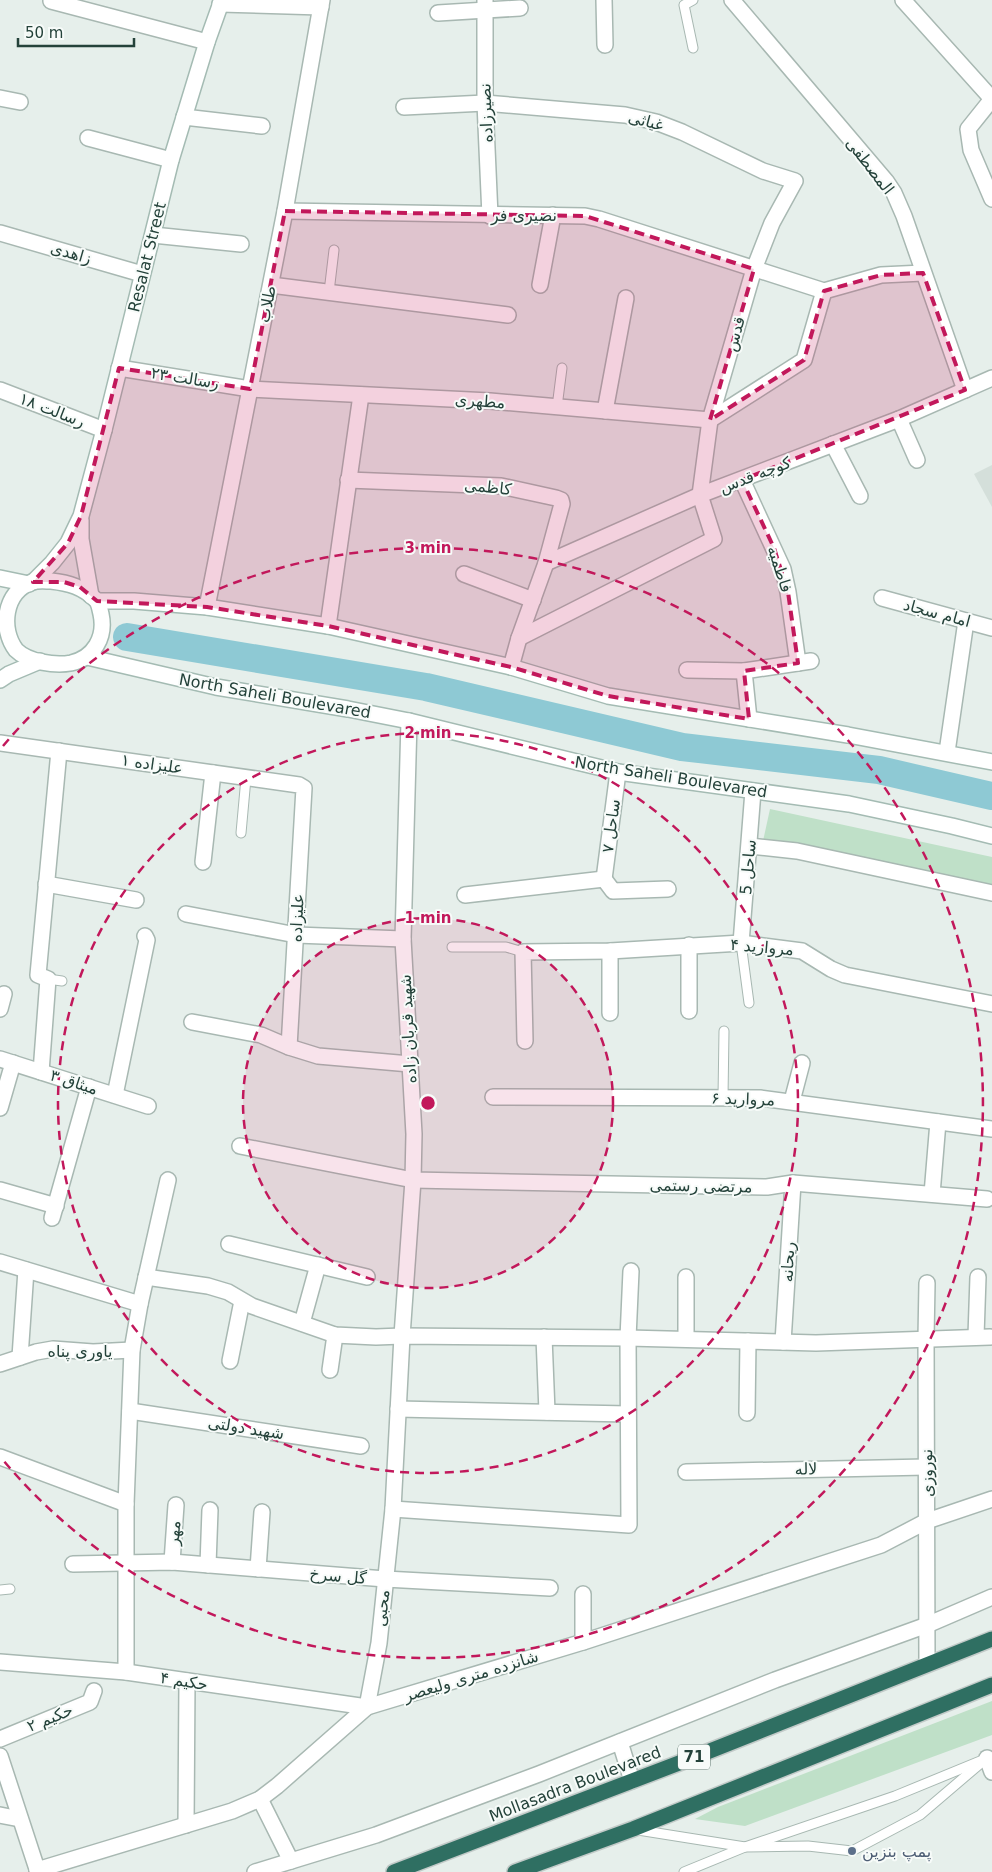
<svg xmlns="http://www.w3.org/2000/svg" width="992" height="1872" viewBox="0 0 992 1872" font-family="'DejaVu Sans',Cairo,sans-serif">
	<rect width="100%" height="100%" fill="#e6efeb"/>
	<!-- built -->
	<polygon fill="#d4dfda" points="992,465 992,507 974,474"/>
	<!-- green -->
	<g fill="#bfe0c8">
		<polygon points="770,809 992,857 992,888 763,841"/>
		<polygon points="992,1701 992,1735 745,1826 695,1819 718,1807"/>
	</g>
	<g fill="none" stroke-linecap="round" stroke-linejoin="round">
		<!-- river -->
		<polyline stroke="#8ec9d4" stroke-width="28" points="127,637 426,687 682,747 879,770 992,796"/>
		<defs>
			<g id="lane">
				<polyline points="693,0 684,5 693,48"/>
				<polyline points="329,292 334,250"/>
				<polyline points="557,407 562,368"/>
				<polyline points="241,833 246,778"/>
				<polyline points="741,943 749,1003"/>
				<polyline points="452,947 506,947 523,952"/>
				<polyline points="48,979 62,981"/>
				<polyline points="723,1097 724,1031"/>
				<polyline points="0,1590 10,1589"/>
				<polyline points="638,1830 745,1847 895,1796 990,1757"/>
				<polyline points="684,1872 745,1847 808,1846 852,1851 920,1815 981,1763"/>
			</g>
			<g id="street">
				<polyline points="485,0 485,103 490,216"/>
				<polyline points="604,0 605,45"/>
				<polyline points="732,0 886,181 894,193 904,216 965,390"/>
				<polyline points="903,0 992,99"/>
				<polyline points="51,1 207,42"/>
				<polyline points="220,4 321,7"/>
				<polyline points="438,13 520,8"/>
				<polyline points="0,98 20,102"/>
				<polyline points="992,99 968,129 971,150 992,199"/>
				<polyline points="404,107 485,103 625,115 656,122 682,132 763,171 795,181 772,223 754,269 710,420 700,495 714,539 519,638"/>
				<polyline points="184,117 262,126"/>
				<polyline points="88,138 171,160"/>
				<polyline points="285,211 585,216 599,219 824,291 881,275 923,273"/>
				<polyline points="0,233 142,274"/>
				<polyline points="153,235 241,244"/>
				<polyline points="271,285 508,315"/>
				<polyline points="540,285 553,215"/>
				<polyline points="119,368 250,389 490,401 710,420 804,360 824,291"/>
				<polyline points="0,390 104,430"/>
				<polyline points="605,411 626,298"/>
				<polyline points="899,419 917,460"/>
				<polyline points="833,444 860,496"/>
				<polyline points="348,480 501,486 556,498 561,500 562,504 546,563 519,638 511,667"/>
				<polyline points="742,480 783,569 788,592 798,663"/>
				<polyline points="546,563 700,495 899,419 992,378"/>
				<polyline points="464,574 533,600"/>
				<polyline points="882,598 992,628"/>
				<polyline points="207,607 285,211 322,0"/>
				<polyline points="328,626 361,395"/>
				<polyline points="687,670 744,671"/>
				<polyline points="749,719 744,671 811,661"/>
				<polyline points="0,743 299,785 304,788 289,1047"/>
				<polyline points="947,752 966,621"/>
				<polyline points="750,846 797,851 992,893"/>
				<polyline points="203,862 213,773"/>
				<polyline points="604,879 618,772"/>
				<polyline points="46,884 136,900"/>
				<polyline points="465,895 604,879 613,891 668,889"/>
				<polyline points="186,914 296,935 403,939"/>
				<polyline points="741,943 753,791"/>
				<polyline points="610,951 610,1013"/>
				<polyline points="0,1009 4,994"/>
				<polyline points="689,1011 689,945"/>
				<polyline points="192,1022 261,1035 289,1047 318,1056 410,1064"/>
				<polyline points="525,1041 523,952 610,951 741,943 802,951 831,969 845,975 992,1004"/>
				<polyline points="0,1059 148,1106"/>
				<polyline points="41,1072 48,979 38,975 59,751"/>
				<polyline points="115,1095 147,940 145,936"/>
				<polyline points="493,1097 760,1098 992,1129"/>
				<polyline points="792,1101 802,1063"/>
				<polyline points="0,1108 13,1063"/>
				<polyline points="240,1146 413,1180 767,1187 793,1183 987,1199"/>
				<polyline points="0,1190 56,1206"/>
				<polyline points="932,1194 938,1122"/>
				<polyline points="52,1218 89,1087"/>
				<polyline points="229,1244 367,1277"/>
				<polyline points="0,1262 140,1304"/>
				<polyline points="146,1277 208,1286 228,1292 252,1306 335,1335 376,1337 402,1336 628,1338 816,1343 990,1337"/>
				<polyline points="686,1277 686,1339"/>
				<polyline points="302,1323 318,1265"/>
				<polyline points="976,1336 978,1277"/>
				<polyline points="544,1337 547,1412"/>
				<polyline points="783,1342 793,1183"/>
				<polyline points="20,1357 26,1270"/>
				<polyline points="230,1361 242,1301"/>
				<polyline points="0,1364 36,1352 53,1349 93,1352 132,1350"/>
				<polyline points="330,1370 335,1335"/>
				<polyline points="398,1409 628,1414"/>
				<polyline points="130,1411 361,1446"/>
				<polyline points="747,1413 748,1341"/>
				<polyline points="0,1457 126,1504"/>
				<polyline points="686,1472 926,1467"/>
				<polyline points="393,1509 629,1525 628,1338 631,1271"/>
				<polyline points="172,1562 176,1505"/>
				<polyline points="73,1564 172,1562 385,1579 550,1588"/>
				<polyline points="208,1565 210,1510"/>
				<polyline points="258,1569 262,1512"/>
				<polyline points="583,1642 583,1594"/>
				<polyline points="0,1662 126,1672 367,1707"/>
				<polyline points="927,1664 926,1338 927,1283"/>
				<polyline points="126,1672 126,1504 132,1350 140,1304 168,1180"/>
				<polyline points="367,1707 379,1643 393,1509 402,1336 413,1180 414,1134 403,939 409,721"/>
				<polyline points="0,1739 90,1702 94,1691"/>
				<polyline points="620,1742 632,1781"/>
				<polyline points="0,1756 38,1872"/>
				<polyline points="987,1758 992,1772"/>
				<polyline points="260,1799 291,1861 376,1835 539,1774 775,1680 927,1625 992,1597"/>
				<polyline points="0,1815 20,1819"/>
				<polyline points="186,1825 187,1681"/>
				<polyline points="37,1870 232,1811 260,1799 277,1786 367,1707 583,1642 881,1545 927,1521 992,1499"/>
				<polyline points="255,1872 291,1861"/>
			</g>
			<g id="secondary">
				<polyline points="81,520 81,539 91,596"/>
				<polyline points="0,578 29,584"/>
				<path d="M 51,581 C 69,583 83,587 96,600 C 99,603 100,610 101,614 C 106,637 94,658 71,663 C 55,666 28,662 16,650 C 0,629 4,592 32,582 C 38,580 46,581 51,581 Z"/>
				<polyline points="33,582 52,563 68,543 81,516 104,430 171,160 207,42 222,0"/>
				<polyline points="97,601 134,601 207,607 328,626 511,667 608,696 848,735 992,762"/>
				<polyline points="87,657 216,687 348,709 409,721 618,772 849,804 952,826 992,836"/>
				<polyline points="0,680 9,674 40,661"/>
			</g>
			<g id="highway">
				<polyline points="394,1872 687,1760 992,1639"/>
				<polyline points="515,1872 633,1829 992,1685"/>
			</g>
		</defs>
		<!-- lane casing -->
		<use href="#lane" stroke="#a8b8b2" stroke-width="11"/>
		<!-- street casing -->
		<use href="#street" stroke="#a8b8b2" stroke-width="18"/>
		<!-- secondary casing -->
		<use href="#secondary" stroke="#a4bbb3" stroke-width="18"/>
		<!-- highway casing -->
		<use href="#highway" stroke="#c2cac8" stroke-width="18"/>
		<!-- lane -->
		<use href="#lane" stroke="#fff" stroke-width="9"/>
		<!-- street -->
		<use href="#street" stroke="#fff" stroke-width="15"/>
		<!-- secondary -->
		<use href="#secondary" stroke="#fff" stroke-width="15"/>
		<!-- highway -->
		<use href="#highway" stroke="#2f6f62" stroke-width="15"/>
	</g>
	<!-- marked area -->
	<path fill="#c2185b" fill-opacity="0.2" stroke="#c2185b" stroke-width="4" stroke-dasharray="10 6" stroke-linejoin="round" d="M 285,211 L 585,216 L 754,269 L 710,420 L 804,360 L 824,291 L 881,275 L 923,273 L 965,390 L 742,480 L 774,548 L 788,592 L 798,663 L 744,671 L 749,719 L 608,696 L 511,667 L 328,626 L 207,607 L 97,601 L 80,587 L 64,582 L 33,582 L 68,543 L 81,516 L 119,368 L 250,389 Z"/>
	<!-- distance rings -->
	<circle cx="428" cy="1103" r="185" fill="#c2185b" fill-opacity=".12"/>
	<g fill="none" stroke="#c2185b" stroke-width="2.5" stroke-dasharray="9 6">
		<circle cx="428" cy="1103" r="185"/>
		<circle cx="428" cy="1103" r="370"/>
		<path d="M3 746A555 555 0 1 1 3 1460"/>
	</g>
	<!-- markers -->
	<circle fill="#5c6f8a" stroke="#f7fbf9" stroke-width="2" cx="852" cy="1851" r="5"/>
	<g text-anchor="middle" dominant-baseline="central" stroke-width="4" stroke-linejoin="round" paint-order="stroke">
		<!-- shield labels -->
		<rect fill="#f7fbf9" stroke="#637a73" stroke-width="1" x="678" y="1744.5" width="32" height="25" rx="4"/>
		<g font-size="15" font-weight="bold" fill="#24423a">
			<text x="694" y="1757">71</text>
		</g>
		<!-- street labels -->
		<g font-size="16" fill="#24423a" stroke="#f7fbf9">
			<text transform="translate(486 113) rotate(-92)">نصیرزاده</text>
			<text transform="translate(646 121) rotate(15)">غیاثی</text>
			<text transform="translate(870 166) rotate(52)">المصطفی</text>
			<text x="524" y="215">نصیری فر</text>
			<text transform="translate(71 253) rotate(16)">زاهدی</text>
			<text transform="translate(147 257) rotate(-76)">Resalat Street</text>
			<text transform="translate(267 304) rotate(-79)">طلاب</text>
			<text transform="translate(735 334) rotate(-74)">قدس</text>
			<text transform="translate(185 378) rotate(9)">رسالت ۲۳</text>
			<text transform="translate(480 401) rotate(4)">مطهری</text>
			<text transform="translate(52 410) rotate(21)">رسالت ۱۸</text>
			<text transform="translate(755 475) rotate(-21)">کوچه قدس</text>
			<text transform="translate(488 487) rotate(6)">کاظمی</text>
			<text transform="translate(780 569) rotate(72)">فاطمیه</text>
			<text transform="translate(937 613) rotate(15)">امام سجاد</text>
			<text transform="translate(275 696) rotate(10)">North Saheli Boulevared</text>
			<text transform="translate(152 764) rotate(8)">علیزاده ۱</text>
			<text transform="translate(671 777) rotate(9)">North Saheli Boulevared</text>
			<text transform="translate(611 826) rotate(-82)">ساحل ۷</text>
			<text transform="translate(748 867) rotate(-85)">ساحل 5</text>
			<text transform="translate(297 918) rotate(-87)">علیزاده</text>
			<text transform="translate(762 947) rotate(5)">مروارید ۴</text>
			<text transform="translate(408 1029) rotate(-93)">شهید قربان زاده</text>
			<text transform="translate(74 1082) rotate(18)">میثاق ۳</text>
			<text transform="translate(743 1099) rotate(2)">مروارید ۶</text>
			<text transform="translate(701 1186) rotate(1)">مرتضی رستمی</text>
			<text transform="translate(788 1262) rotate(-87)">ریحانه</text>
			<text x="80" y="1351">یاوری پناه</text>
			<text transform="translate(246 1428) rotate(9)">شهید دولتی</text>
			<text transform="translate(806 1469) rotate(-1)">لاله</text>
			<text transform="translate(927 1473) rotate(-91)">نوروزی</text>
			<text transform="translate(174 1533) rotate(-86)">مهر</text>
			<text transform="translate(338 1576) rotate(5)">گل سرخ</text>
			<text transform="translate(382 1608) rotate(-84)">محبی</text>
			<text transform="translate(471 1676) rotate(-17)">شانزده متری ولیعصر</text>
			<text transform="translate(184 1681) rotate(9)">حکیم ۴</text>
			<text transform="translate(50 1718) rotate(-22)">حکیم ۲</text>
			<text transform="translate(575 1784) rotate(-21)">Mollasadra Boulevared</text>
		</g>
		<!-- service labels -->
		<g font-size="16" fill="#4e5e75" stroke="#f7fbf9" text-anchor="start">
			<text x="862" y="1851">پمپ بنزین</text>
		</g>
	</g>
	<circle cx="428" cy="1103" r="8" fill="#c2185b" stroke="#f7fbf9" stroke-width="2.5"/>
	<g font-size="15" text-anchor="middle" font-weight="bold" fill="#c2185b" stroke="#f7fbf9" stroke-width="4" stroke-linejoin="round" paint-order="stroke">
		<text x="428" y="553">3 min</text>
		<text x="428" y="738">2 min</text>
		<text x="428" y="923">1 min</text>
	</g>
	<!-- scale -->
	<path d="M18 38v8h116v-8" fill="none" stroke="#24423a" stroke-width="2.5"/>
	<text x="25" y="38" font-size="15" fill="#24423a" stroke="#f7fbf9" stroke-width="4" paint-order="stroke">50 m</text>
</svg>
